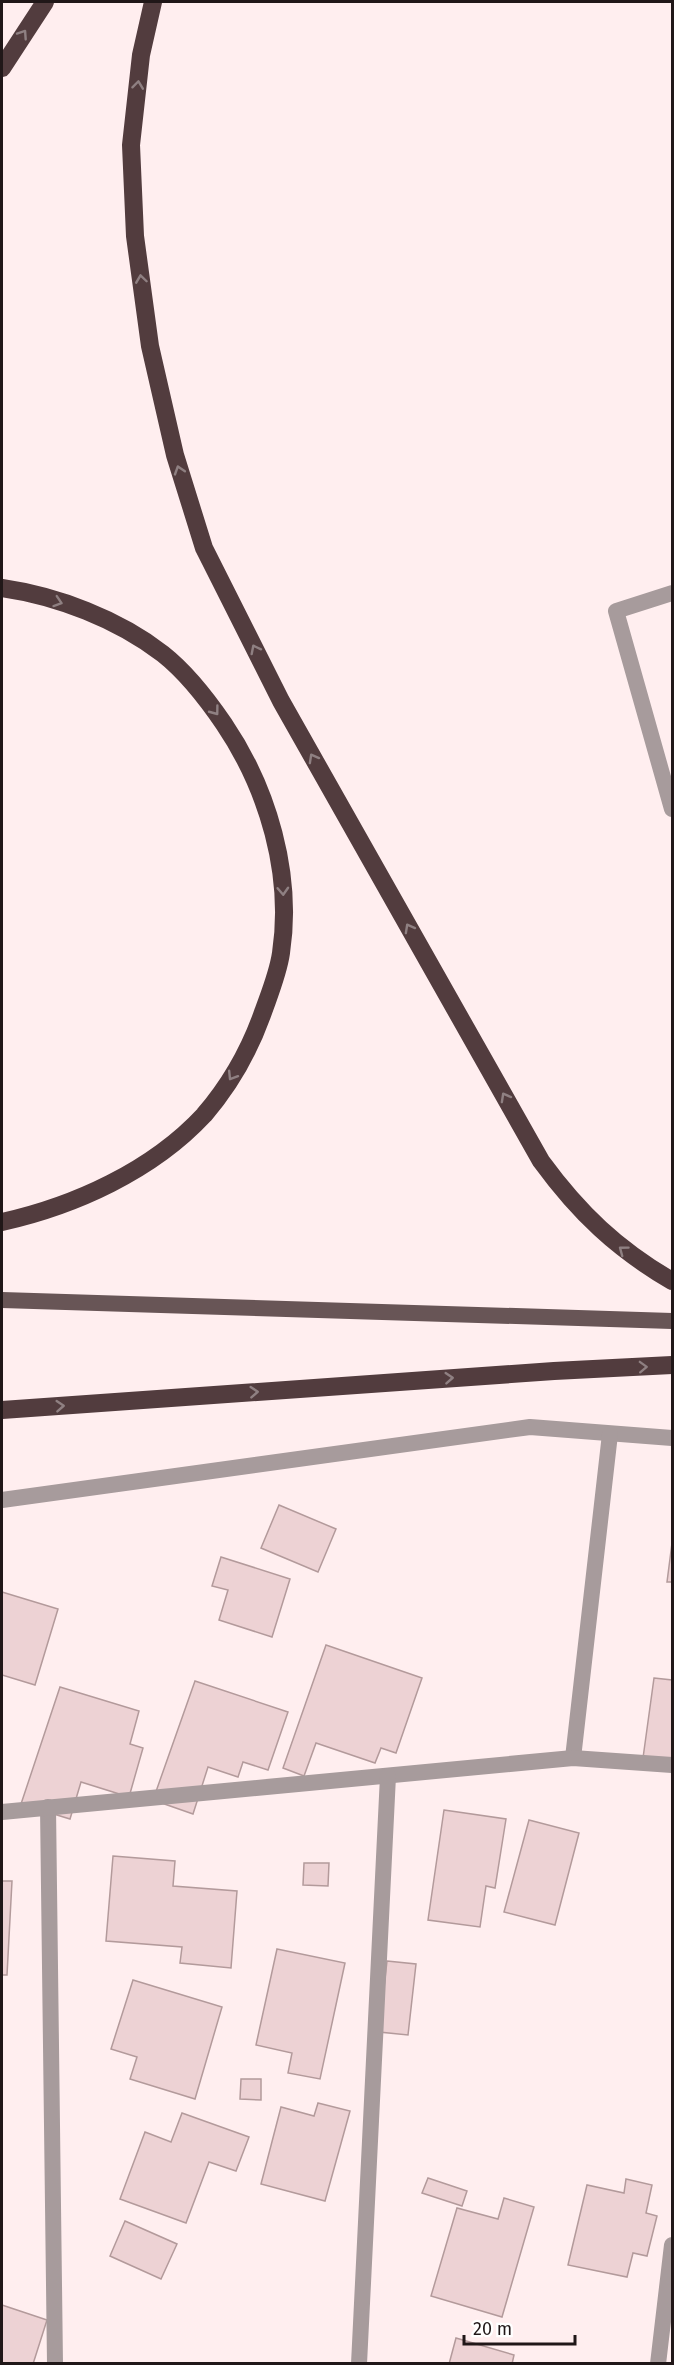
<svg xmlns="http://www.w3.org/2000/svg" width="674" height="2365" viewBox="0 0 674 2365" font-family="'Fira Sans',sans-serif">
	<rect width="100%" height="100%" fill="#ffeeef"/>
	<!-- building -->
	<g fill="#edd2d4" stroke="#b39a9b" stroke-width="1.5">
		<polygon points="279,1505 336,1529 318,1572 261,1548"/>
		<polygon points="672,1543 672,1582 667,1582"/>
		<polygon points="221,1557 290,1579 272,1637 219,1620 228,1590 212,1586"/>
		<polygon points="2,1592 58,1609 35,1685 2,1675"/>
		<polygon points="326,1645 422,1678 396,1753 381,1748 375,1763 316,1743 304,1776 283,1768"/>
		<polygon points="654,1678 672,1680 672,1762 643,1758"/>
		<polygon points="195,1681 288,1712 268,1770 243,1762 238,1777 208,1767 193,1814 153,1800"/>
		<polygon points="60,1687 139,1711 130,1744 143,1748 129,1797 81,1782 70,1819 21,1804"/>
		<polygon points="444,1810 506,1819 495,1888 486,1886 480,1927 428,1920"/>
		<polygon points="529,1820 579,1833 555,1925 504,1912"/>
		<polygon points="113,1856 175,1861 173,1886 237,1891 231,1968 180,1963 182,1947 106,1941"/>
		<polygon points="304,1863 329,1863 328,1886 303,1885"/>
		<polygon points="2,1881 12,1881 7,1975 2,1975"/>
		<polygon points="277,1949 345,1963 320,2079 288,2073 292,2053 256,2045"/>
		<polygon points="387,1961 416,1964 408,2035 379,2032"/>
		<polygon points="133,1980 222,2007 195,2099 130,2079 137,2057 111,2049"/>
		<polygon points="241,2079 261,2079 261,2100 240,2099"/>
		<polygon points="318,2103 350,2111 325,2201 261,2184 281,2107 314,2116"/>
		<polygon points="182,2113 249,2137 236,2171 209,2162 186,2223 120,2199 145,2132 171,2142"/>
		<polygon points="428,2178 467,2191 462,2206 422,2193"/>
		<polygon points="626,2179 652,2185 646,2213 657,2216 647,2256 633,2253 627,2277 568,2265 587,2185 624,2193"/>
		<polygon points="504,2198 534,2207 502,2317 431,2296 457,2208 498,2219"/>
		<polygon points="125,2221 177,2244 161,2279 110,2256"/>
		<polygon points="2,2305 47,2320 33,2364 2,2364"/>
		<polygon points="456,2338 514,2355 512,2364 449,2364"/>
	</g>
	<g fill="none" stroke-linecap="round" stroke-linejoin="round">
		<!-- service -->
		<polyline stroke="#a79b9c" stroke-width="16" points="672,593 616,611 672,809"/>
		<!-- minor -->
		<g stroke="#a79b9c" stroke-width="16">
			<polyline points="2,1500 530,1427 672,1438"/>
			<polyline points="573,1758 610,1434"/>
			<polyline points="48,1807 55,2364"/>
			<polyline points="2,1812 573,1758 672,1765"/>
			<polyline points="359,2364 388,1776"/>
			<polyline points="658,2364 672,2245"/>
		</g>
		<!-- primary -->
		<polyline stroke="#685556" stroke-width="16" points="2,1300 672,1321"/>
		<!-- motorway -->
		<g stroke="#523c3e" stroke-width="18">
			<path d="M 153,2 L 141,55 L 131,145 L 135,236 L 150,346 L 175,455 L 204,548 L 281,701 L 541,1161 C 579,1213 617,1249 672,1281"/>
			<polyline points="2,68 45,2"/>
			<path d="M 2,588 C 57,596 118,619 163,654 C 187,673 207,699 224,724 C 268,789 293,874 281,953 C 278,974 269,995 262,1015 C 249,1051 229,1086 204,1115 C 152,1171 74,1206 2,1222"/>
			<polyline points="2,1410 554,1371 672,1365"/>
		</g>
	</g>
	<!-- one-way arrows -->
	<defs><path id="oneway-chevron" d="M-2-3.5L2.5 0L-2 3.5" fill="none" stroke-width="1.6" stroke-linecap="round" stroke-linejoin="round" transform="scale(1.5)"/></defs>
	<g stroke="#8f8082">
		<use href="#oneway-chevron" transform="translate(23 34) rotate(-56)"/>
		<use href="#oneway-chevron" transform="translate(138 85) rotate(-83)"/>
		<use href="#oneway-chevron" transform="translate(141 279) rotate(-98)"/>
		<use href="#oneway-chevron" transform="translate(179 470) rotate(-108)"/>
		<use href="#oneway-chevron" transform="translate(58 602) rotate(18)"/>
		<use href="#oneway-chevron" transform="translate(255 649) rotate(-117)"/>
		<use href="#oneway-chevron" transform="translate(215 711) rotate(53)"/>
		<use href="#oneway-chevron" transform="translate(313 758) rotate(-119)"/>
		<use href="#oneway-chevron" transform="translate(283 891) rotate(87)"/>
		<use href="#oneway-chevron" transform="translate(409 928) rotate(-119)"/>
		<use href="#oneway-chevron" transform="translate(232 1076) rotate(122)"/>
		<use href="#oneway-chevron" transform="translate(505 1097) rotate(-119)"/>
		<use href="#oneway-chevron" transform="translate(623 1250) rotate(-143)"/>
		<use href="#oneway-chevron" transform="translate(643 1367) rotate(-2)"/>
		<use href="#oneway-chevron" transform="translate(449 1378) rotate(-4)"/>
		<use href="#oneway-chevron" transform="translate(254 1392) rotate(-4)"/>
		<use href="#oneway-chevron" transform="translate(60 1406) rotate(-4)"/>
	</g>
	<!-- border -->
	<rect width="674" height="2365" fill="none" stroke="#201718" stroke-width="6"/>
	<!-- scale -->
	<path d="M464 2335v9h111v-9" fill="none" stroke="#201718" stroke-width="3"/>
	<text x="473" y="2335" font-size="18" fill="#201718" stroke="#ffffff" stroke-width="4.5" paint-order="stroke">20 m</text>
</svg>
